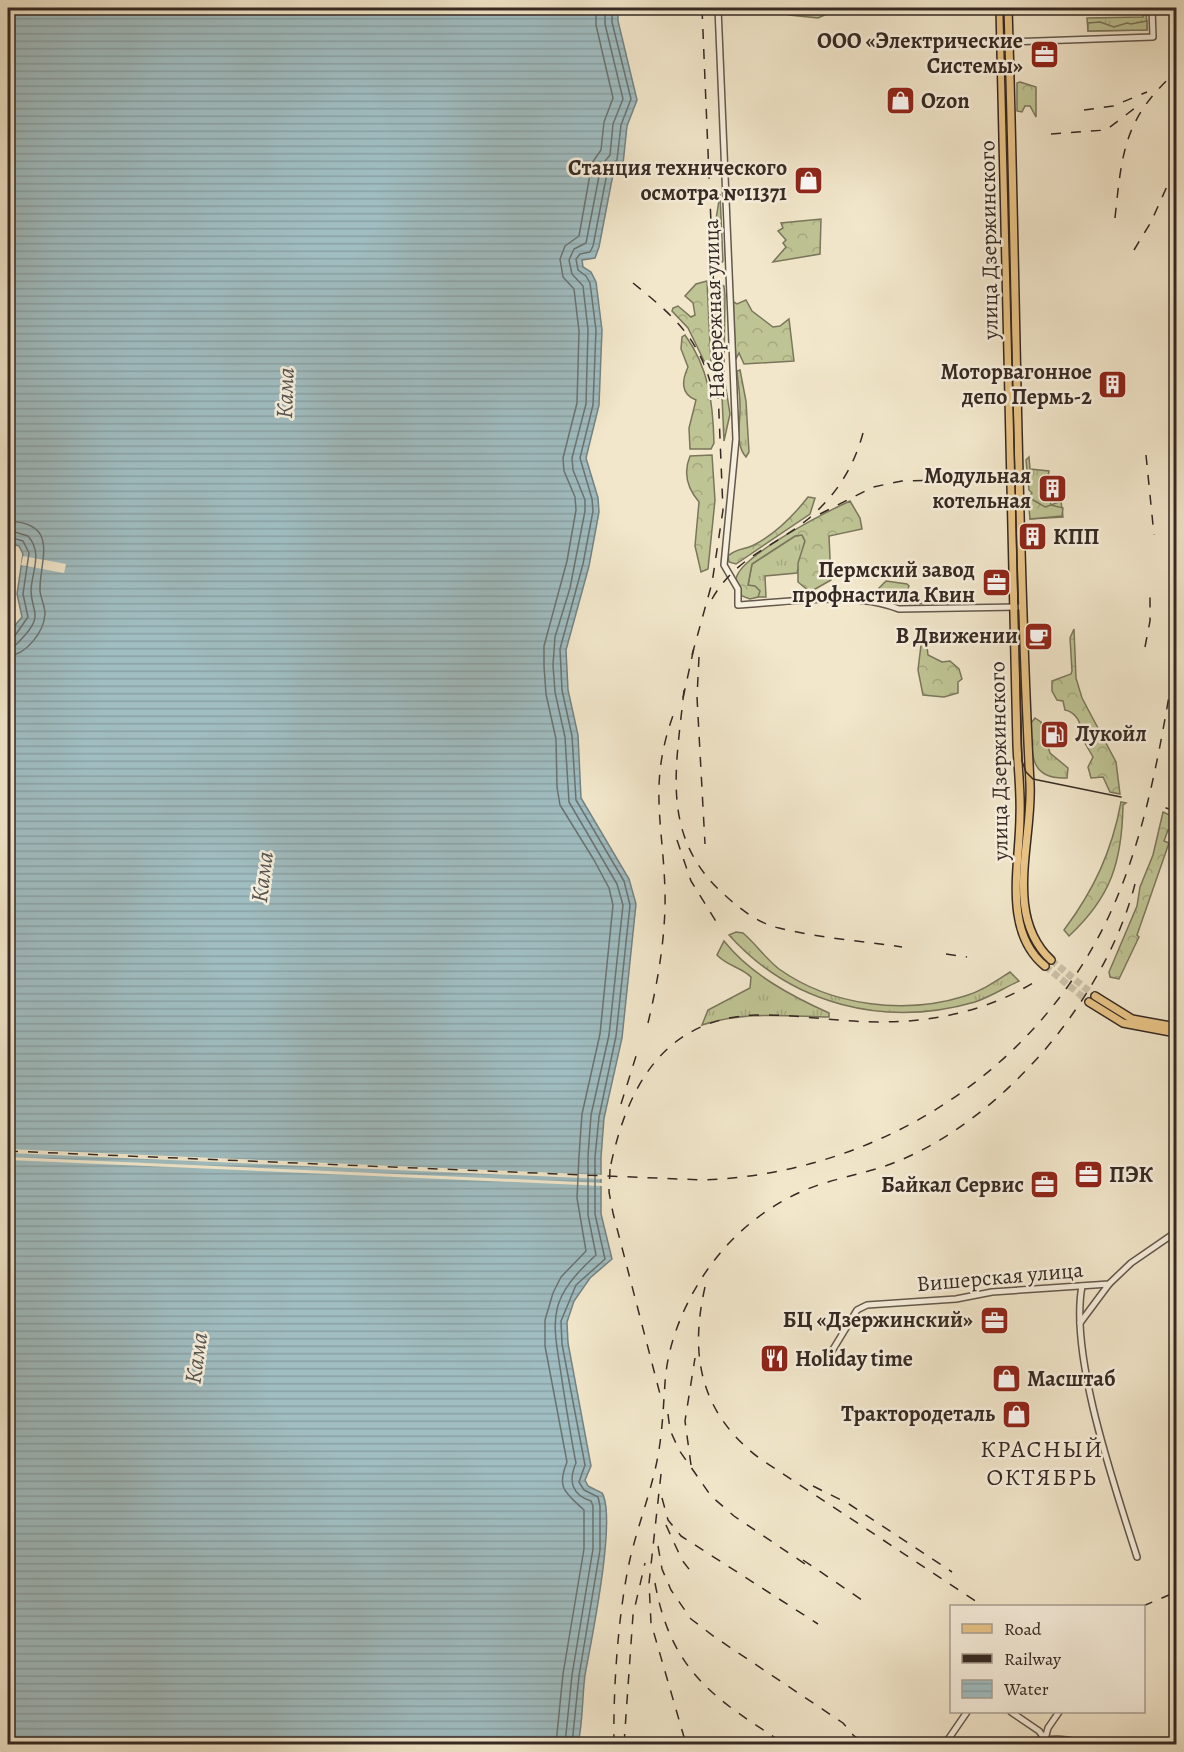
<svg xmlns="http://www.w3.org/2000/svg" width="1184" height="1752" viewBox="0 0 1184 1752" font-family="Alegreya,serif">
	<defs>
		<pattern id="grass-tufts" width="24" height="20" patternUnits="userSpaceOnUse" patternTransform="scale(1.5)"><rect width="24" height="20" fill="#bfc494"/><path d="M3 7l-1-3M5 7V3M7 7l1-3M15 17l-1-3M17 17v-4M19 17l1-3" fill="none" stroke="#a5a87f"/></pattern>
		<pattern id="forest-crowns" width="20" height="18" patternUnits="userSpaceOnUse" patternTransform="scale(1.5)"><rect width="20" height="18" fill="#bfc494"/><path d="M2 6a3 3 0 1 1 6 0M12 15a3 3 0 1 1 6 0" fill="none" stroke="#a5a87f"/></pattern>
		<pattern id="water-rules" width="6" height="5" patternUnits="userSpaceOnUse" patternTransform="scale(1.5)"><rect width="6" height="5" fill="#a0bdc1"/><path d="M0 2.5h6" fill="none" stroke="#8aa2a6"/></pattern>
	</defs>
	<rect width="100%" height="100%" fill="#f2e7cb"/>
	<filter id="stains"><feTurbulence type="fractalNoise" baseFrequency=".00333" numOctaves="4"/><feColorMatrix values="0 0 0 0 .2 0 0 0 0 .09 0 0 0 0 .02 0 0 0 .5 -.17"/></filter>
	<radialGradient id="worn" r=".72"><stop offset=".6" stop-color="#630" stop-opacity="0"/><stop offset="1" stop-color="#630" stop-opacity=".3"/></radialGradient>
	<!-- grass -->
	<g fill="url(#grass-tufts)" stroke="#7a765c" stroke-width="1.5">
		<polygon points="1122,8 1146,8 1147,30 1088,31 1087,18 1143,17 1143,8"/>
		<polygon points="717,283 724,286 725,295 724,376 730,414 724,441"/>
		<path d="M 740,370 L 746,401 L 749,452 L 746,457 C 734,444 741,421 740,405 C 740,394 738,383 737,371 Z"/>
		<polygon points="1029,457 1030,469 1049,471 1047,482 1051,505 1061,501 1063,517 1030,519 1029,497 1032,493 1029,490 1026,460"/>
		<polygon points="802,535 805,541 797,573 765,576 766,597 758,597 759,591 748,585 752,564 795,536"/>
		<polygon points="886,581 907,584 909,586 906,594 915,599 933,602 930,604 893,603 888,597 889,593 880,592 879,588"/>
		<path d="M 1035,718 L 1041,722 L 1050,753 L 1068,768 L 1067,778 C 1028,780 1032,752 1031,723 Z"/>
		<path d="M 736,932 L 743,933 C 756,944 765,958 779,969 C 831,1006 905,1015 965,996 C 982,991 996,981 1010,972 L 1019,981 C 1004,988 990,997 975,1002 C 885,1028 792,1005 729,935 Z"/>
		<path d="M 724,941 C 750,974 791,996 829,1013 L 829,1017 C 784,1016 745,1011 702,1025 L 708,1010 L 750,988 L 751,977 C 741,967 727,966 717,955 Z"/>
	</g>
	<!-- forest -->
	<g fill="url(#forest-crowns)" stroke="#7a765c" stroke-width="1.5">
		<polygon points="782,8 828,8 827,14 818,18 789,15"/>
		<polygon points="1147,21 1147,30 1088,31 1088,23 1100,22 1114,27 1127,23 1131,24"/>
		<polygon points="1020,82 1036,87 1036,117 1030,106 1025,106 1022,112 1017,111 1017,83"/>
		<polygon points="720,194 723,261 715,271 713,238"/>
		<polygon points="821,219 820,254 773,262 786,247 783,243 786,240 778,231 783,228 781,223"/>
		<polygon points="707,281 711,365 707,367 688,328 672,311 673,308 678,306 691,317 695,315 693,303 685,296 696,284"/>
		<polygon points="746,300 752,311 773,327 780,326 789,319 794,361 744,364 739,353 736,359 732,301 737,304"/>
		<path d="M 685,335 C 709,368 713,403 714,443 L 711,449 L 690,449 L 689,428 L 696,400 C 680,394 682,380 688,367 L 681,349 L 682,337 Z"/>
		<path d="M 712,455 L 715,500 L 708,569 L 701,572 L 695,546 L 699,502 C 687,488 683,473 690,456 Z"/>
		<path d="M 808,497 L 815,498 L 810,514 L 736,564 L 729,562 L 728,556 C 736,548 744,550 754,545 C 775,534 794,515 808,497 Z"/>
		<polygon points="1028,497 1045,507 1051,505 1063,508 1062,516 1030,519"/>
		<path d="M 850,501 L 860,518 L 862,529 L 829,536 L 831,580 L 810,592 L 798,582 L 798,563 L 805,541 L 802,535 L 795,536 L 752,564 L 748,585 L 755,586 L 760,591 L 758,597 L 750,599 L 742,596 L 736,579 C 739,556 828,511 850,501 Z"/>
		<path d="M 1074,629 L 1076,678 L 1082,698 L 1116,762 L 1120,794 L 1110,792 L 1103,777 L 1091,778 L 1088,767 L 1093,757 L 1078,731 L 1081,728 C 1079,719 1074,712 1065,710 L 1063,701 L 1057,700 L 1052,691 L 1052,681 L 1071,674 L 1072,671 L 1070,638 Z"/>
		<polygon points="922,637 926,638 928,655 942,662 950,661 959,669 962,679 958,682 958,693 944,697 923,695 918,670"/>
		<path d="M 1121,802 L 1126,803 L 1123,805 C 1122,862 1111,897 1069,936 L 1064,930 C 1094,890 1112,851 1121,802 Z"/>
		<polygon points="1163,812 1176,818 1176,824 1171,824 1170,827 1176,828 1175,832 1168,830 1164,841 1169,843 1137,935 1139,937 1119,979 1110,977 1109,972 1137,906 1140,887 1153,855"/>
	</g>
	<!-- water -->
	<path fill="url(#water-rules)" stroke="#758282" stroke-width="1.5" d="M 8,8 L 618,8 L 618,21 L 637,100 L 627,126 L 623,164 L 614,169 L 599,247 L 595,258 L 582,260 L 583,267 L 591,272 L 596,282 L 602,330 L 599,405 L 586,458 L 598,498 L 599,512 L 589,566 L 566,650 L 568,690 L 578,735 L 581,798 L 629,879 L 636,904 L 622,1038 L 604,1118 L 601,1157 L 601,1214 L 612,1259 L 590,1278 L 574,1301 L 567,1322 L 568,1343 L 591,1466 L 585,1480 L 588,1486 L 602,1493 C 617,1517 591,1642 585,1675 C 582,1698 583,1722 578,1744 L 8,1744 L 8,655 L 11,630 L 22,617 L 17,594 L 23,554 L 19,546 L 8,543 Z"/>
	<!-- pier -->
	<g fill="#f2e7cb">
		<polygon points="23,556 66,564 64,573 21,565"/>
		<polygon points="8,1149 603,1175 603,1179 8,1153"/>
		<polygon points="8,1157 603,1183 603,1186 8,1160"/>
	</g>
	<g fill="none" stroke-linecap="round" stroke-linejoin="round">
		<!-- shore -->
		<g stroke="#6a7372" stroke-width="1.5">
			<path d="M 8,521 C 61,523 39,561 40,591 C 41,599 45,606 45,614 C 44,632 26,655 8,656"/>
			<path d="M 8,530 L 28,536 C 43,553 32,571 31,590 C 31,611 43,614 26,634 C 19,641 18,646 8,647"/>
			<polyline points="8,537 23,541 29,553 23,594 28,617 14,637 8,639"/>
			<path d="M 556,1744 L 563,1674 L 584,1549 L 584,1510 C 566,1493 556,1489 567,1462 L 545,1346 L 545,1320 L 553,1293 L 561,1277 L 586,1251 L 577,1198 L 579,1156 L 582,1114 L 600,1034 L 613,905 L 609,888 L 594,860 L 560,805 L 557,787 L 556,739 L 546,694 L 544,666 L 544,646 L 567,561 L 576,510 L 575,497 L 564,471 L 563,458 L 577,403 L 579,331 L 574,289 L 563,277 L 560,259 L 565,246 L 579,236 L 592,163 L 601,150 L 604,122 L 613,98 L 596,25 L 596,8"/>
			<path d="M 565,1744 L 572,1675 L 593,1549 L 593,1506 L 591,1501 C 572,1495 568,1481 576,1463 C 571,1438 567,1412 563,1387 C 554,1322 542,1304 596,1255 L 588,1215 L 588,1156 L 591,1115 L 609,1035 L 623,905 L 617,884 L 569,802 L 565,737 L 555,692 L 553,665 L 555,637 L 570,588 L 585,511 L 585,500 L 573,470 L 572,458 L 586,404 L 588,330 L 583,286 L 572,274 L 569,260 L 574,249 L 586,243 L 601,166 L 610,155 L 613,124 L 623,99 L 605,24 L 605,8"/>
			<polyline points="572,1744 579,1676 600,1550 600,1506 598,1497 584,1490 579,1482 585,1465 562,1344 561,1321 576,1285 605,1259 595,1214 595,1157 599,1117 616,1036 630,905 624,881 576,800 572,736 562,690 560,649 583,564 593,511 592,499 580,458 593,405 596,330 590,283 586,276 578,270 576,259 580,254 590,252 593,246 608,168 617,160 621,125 631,99 612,22 612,8"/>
		</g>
		<!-- major-tunnel -->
		<g stroke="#ccc1a9" stroke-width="7" stroke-dasharray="7 3.5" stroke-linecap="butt">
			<polyline points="1051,960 1095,996"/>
			<polyline points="1045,966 1089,1002"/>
		</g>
		<defs>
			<g id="minor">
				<path d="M 718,8 L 736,439 L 724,565 L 738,589 L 738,605 C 786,602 855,591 899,609 L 1023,607"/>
				<polyline points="921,45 1153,37 1152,8"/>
				<polyline points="1173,1147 1176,1150"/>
				<path d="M 1082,1286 C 1069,1356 1115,1487 1137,1557"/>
				<polyline points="1080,1323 1109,1284"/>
				<polyline points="832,1351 857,1310 867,1305 956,1299 992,1292 1109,1284 1131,1263 1176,1232"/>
				<polyline points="1011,1712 1039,1731 1045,1739"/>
				<polyline points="1045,1739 1048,1728 1059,1712"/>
				<polyline points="945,1744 967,1712"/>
				<path d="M 1035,1744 C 1053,1735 1071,1741 1090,1744"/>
			</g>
			<g id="major">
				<path d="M 1000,8 L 1017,745 C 1018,769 1021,792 1020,816 C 1020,864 1002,931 1045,966"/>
				<path d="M 1008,8 C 1016,266 1017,526 1030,784 C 1033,841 1003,915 1051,960"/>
				<polyline points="1095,996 1132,1019 1176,1027"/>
				<polyline points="1089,1002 1123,1023 1176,1033"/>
			</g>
		</defs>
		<!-- minor casing -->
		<use href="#minor" stroke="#64584d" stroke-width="8"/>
		<!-- major casing -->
		<use href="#major" stroke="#352923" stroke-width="10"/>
		<!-- minor -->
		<use href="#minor" stroke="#f7efdd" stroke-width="5"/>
		<!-- major -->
		<use href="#major" stroke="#e9c486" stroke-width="7"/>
		<!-- tram -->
		<g stroke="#352923" stroke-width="1.5">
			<polyline points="1003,8 1022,761 1026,772 1033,779 1121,797"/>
			<polyline points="1166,808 1176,811"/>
		</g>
		<!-- rail -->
		<g stroke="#352923" stroke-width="1.5" stroke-dasharray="10 10" stroke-linecap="butt">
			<polyline points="1084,110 1113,106 1147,92"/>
			<polyline points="1051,134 1106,130 1139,105"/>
			<path d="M 1115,218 C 1122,152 1124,118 1176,72"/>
			<polyline points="1134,250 1151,222 1173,173"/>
			<path d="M 633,283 C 670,313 698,336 711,385"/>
			<polyline points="1146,455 1154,535"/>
			<polyline points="820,514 873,487 902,481 984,479"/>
			<path d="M 712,599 C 738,553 782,545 817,511 C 840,489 855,463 863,433"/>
			<polyline points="1145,647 1150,621 1150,592"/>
			<polyline points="692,655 712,583 723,510 702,8"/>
			<polyline points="699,657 697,697 705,844"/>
			<path d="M 684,690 C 676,770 659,839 728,898 C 743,911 760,924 779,928 C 819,938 862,941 902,947"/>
			<polyline points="683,698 694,648"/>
			<polyline points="1174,789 1176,771"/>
			<polyline points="677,840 691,881 720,928"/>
			<polyline points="946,954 967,957"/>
			<path d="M 648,1023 C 658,981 666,935 665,891 C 663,822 648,783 674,713"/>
			<polyline points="621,1104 637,1053"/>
			<path d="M 8,1151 L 704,1180 C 880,1173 1041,1070 1113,907 C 1148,827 1161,742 1176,656"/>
			<path d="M 611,1164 C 628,1086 664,1019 755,1015 C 796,1014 837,1022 878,1022 C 936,1022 988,1011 1038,980"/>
			<polyline points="610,1169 609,1192 613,1213 660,1394"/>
			<path d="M 705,1287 C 689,1357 701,1413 759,1458 L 983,1606"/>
			<polyline points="668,1414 670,1430 679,1450 711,1496 734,1516 808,1566"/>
			<polyline points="691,1465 685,1421 695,1358"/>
			<polyline points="661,1474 649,1583 651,1623 686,1744"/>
			<polyline points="813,1486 849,1504 952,1572"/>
			<polyline points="662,1498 668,1520 681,1536 818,1624"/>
			<polyline points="666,1525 682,1560 692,1573"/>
			<polyline points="658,1546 662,1569 671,1590 691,1619 716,1638 843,1723 854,1736 867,1744"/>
			<polyline points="803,1560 865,1602"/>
			<path d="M 655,1583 C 671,1672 715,1699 785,1744"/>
			<polyline points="1143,1606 1176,1592"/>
			<path d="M 614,1744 C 613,1690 618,1613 630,1559 C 637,1529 648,1500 655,1470 C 662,1441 663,1412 665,1383 C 668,1332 696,1277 731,1241 C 757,1214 792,1192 828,1182 C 851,1175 874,1171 896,1162 C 1005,1118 1106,997 1135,884"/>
			<polyline points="624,1744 633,1615 645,1563"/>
		</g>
	</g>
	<!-- icons -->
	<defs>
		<symbol id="office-square" viewBox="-11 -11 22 22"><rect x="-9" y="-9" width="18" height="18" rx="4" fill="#8f2418" stroke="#f7efdd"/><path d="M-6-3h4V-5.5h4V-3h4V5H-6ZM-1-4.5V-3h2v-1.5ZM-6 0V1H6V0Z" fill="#fff"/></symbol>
		<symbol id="shop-square" viewBox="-11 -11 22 22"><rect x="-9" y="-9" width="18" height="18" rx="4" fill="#8f2418" stroke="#f7efdd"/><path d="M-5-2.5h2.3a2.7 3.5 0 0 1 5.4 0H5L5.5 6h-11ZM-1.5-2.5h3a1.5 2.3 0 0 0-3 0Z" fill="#fff"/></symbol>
		<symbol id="building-square" viewBox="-11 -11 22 22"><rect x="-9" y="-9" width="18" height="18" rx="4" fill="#8f2418" stroke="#f7efdd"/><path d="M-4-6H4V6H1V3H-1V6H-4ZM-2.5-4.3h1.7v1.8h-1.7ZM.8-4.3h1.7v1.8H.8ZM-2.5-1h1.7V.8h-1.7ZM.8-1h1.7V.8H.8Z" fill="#fff"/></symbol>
		<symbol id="cafe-square" viewBox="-11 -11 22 22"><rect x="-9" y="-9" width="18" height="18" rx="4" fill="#8f2418" stroke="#f7efdd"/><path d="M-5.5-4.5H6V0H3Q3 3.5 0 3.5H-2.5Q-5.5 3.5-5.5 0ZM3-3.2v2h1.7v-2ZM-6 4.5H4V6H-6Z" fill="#fff"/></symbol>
		<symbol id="fuel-square" viewBox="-11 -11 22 22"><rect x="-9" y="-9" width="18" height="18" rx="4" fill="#8f2418" stroke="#f7efdd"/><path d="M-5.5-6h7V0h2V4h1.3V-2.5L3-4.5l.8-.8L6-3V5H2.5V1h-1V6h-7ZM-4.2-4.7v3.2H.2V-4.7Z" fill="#fff"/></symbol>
		<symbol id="restaurant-square" viewBox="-11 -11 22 22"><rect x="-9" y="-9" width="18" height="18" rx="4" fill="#8f2418" stroke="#f7efdd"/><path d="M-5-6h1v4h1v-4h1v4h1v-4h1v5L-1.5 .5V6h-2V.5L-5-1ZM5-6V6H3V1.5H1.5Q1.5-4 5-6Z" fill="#fff"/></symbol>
	</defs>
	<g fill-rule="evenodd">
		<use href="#office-square" x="1028" y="38" width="33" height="33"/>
		<use href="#shop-square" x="884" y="84" width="33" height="33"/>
		<use href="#shop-square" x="792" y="164" width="33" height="33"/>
		<use href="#building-square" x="1096" y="368" width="33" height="33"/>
		<use href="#building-square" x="1036" y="472" width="33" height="33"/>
		<use href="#building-square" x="1016" y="520" width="33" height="33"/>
		<use href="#office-square" x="980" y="566" width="33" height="33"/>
		<use href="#cafe-square" x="1022" y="620" width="33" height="33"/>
		<use href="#fuel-square" x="1038" y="718" width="33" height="33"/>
		<use href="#office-square" x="1072" y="1158" width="33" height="33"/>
		<use href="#office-square" x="1028" y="1168" width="33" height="33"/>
		<use href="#office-square" x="978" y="1304" width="33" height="33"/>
		<use href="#restaurant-square" x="758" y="1342" width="33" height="33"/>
		<use href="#shop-square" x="990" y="1362" width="33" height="33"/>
		<use href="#shop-square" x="1000" y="1398" width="33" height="33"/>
	</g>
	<g text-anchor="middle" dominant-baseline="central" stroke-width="5" stroke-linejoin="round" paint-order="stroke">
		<!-- poi labels -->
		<g font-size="22" font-weight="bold" fill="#352923" stroke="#f7efdd" text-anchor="end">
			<text x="1023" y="41">ООО «Электрические<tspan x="1023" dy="25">Системы»</tspan></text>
			<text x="921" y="101" text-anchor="start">Ozon</text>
			<text x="787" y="168">Станция технического<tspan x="787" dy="25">осмотра №11371</tspan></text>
			<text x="1092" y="372">Моторвагонное<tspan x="1092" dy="25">депо Пермь-2</tspan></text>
			<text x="1031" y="476">Модульная<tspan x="1031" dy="25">котельная</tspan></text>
			<text x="1053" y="537" text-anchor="start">КПП</text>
			<text x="975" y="570">Пермский завод<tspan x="975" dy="25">профнастила Квин</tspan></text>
			<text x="1018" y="636">В Движении</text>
			<text x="1075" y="734" text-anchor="start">Лукойл</text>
			<text x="1109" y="1175" text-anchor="start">ПЭК</text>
			<text x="1024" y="1185">Байкал Сервис</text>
			<text x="973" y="1320">БЦ «Дзержинский»</text>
			<text x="795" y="1359" text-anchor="start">Holiday time</text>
			<text x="1027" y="1379" text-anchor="start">Масштаб</text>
			<text x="995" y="1414">Трактородеталь</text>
		</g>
		<!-- street labels -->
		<g font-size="22" fill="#352923" stroke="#f7efdd">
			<text transform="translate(989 240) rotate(-91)">улица Дзержинского</text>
			<text transform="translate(714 309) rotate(-92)">Набережная улица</text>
			<text transform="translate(999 761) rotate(-91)">улица Дзержинского</text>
			<text transform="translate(1000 1277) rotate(-5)">Вишерская улица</text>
		</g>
		<!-- water labels -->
		<g font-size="24" font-style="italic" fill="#555552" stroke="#f7efdd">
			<text transform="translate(285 393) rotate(-88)">Кама</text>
			<text transform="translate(262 877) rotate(-83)">Кама</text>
			<text transform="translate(196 1358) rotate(-82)">Кама</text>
		</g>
		<!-- neighbourhood labels -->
		<g font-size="24" letter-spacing="1.5" fill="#352923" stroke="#f7efdd">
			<text x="1042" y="1449">КРАСНЫЙ<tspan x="1042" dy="28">ОКТЯБРЬ</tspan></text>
		</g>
	</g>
	<!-- margin -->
	<rect width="1184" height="1752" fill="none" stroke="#f2e7cb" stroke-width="30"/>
	<rect x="9" y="9" width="1166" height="1734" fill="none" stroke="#352923" stroke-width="3"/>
	<rect x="15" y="15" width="1154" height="1722" fill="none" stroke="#352923" stroke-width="1.5"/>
	<!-- legend -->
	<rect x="950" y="1605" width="195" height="108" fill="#f7efdd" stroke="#a9a093" stroke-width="1.5"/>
	<rect x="962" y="1624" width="30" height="9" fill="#e9c486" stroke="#a9a093" stroke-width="1.5"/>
	<text x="1004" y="1635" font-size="18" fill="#352923">Road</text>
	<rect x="962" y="1654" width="30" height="9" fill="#352923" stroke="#a9a093" stroke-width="1.5"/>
	<text x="1004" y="1665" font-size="18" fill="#352923">Railway</text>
	<rect x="962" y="1680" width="30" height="18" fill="url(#water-rules)" stroke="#a9a093" stroke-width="1.5"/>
	<text x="1004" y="1695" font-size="18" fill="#352923">Water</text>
	<rect width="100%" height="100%" filter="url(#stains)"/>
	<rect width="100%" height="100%" fill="url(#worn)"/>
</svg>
